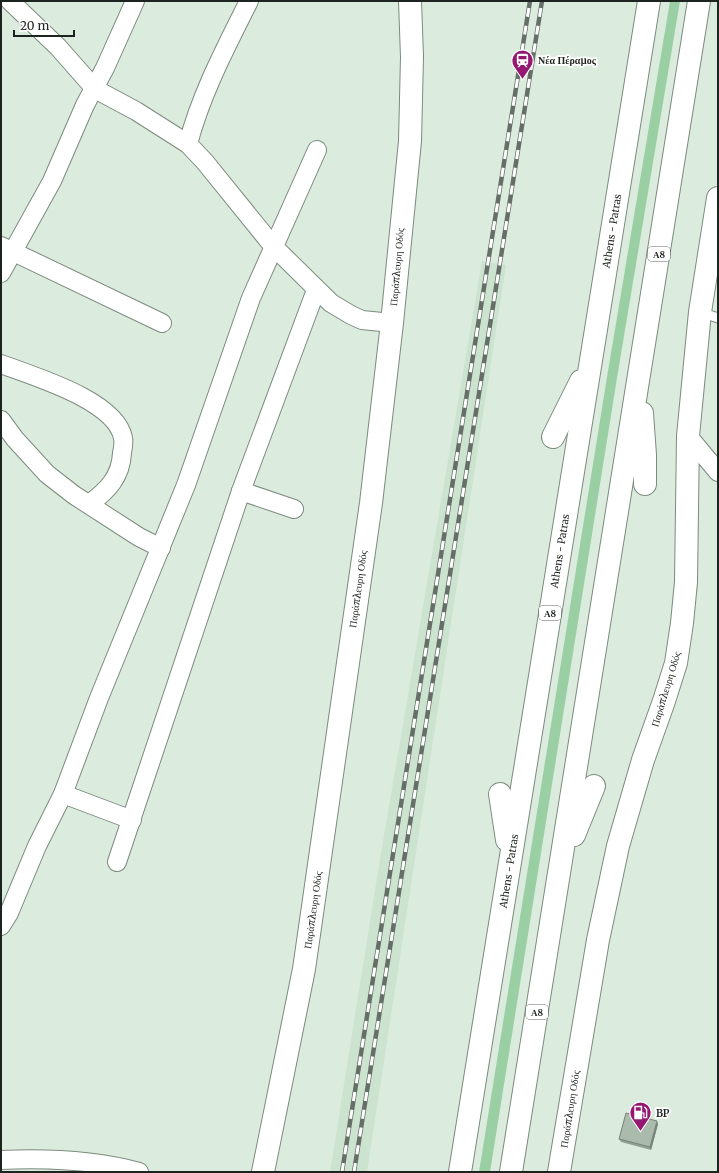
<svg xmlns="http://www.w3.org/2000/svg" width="719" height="1173" viewBox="0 0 719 1173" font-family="Merriweather,serif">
	<rect width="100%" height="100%" fill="#dbecde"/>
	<!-- built -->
	<polygon fill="#cbe3cf" points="482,261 506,265 367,1172 330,1172 380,859"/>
	<!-- green -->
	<polygon fill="#9acfa4" points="670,1 680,1 617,378 490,1172 479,1172 607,377"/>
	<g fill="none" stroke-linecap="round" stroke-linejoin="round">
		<defs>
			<polyline id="lane" points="700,312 718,318"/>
			<g id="street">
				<polyline points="10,1 58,47 95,89 136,111 188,144 205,162 273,246 331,303 351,315 362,320 392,323"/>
				<path d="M 188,144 C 201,94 226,47 249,1"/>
				<polyline points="1,246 162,323"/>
				<polyline points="1,273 52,181 85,105 105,68 135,1"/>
				<path d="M 1,364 C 32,376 116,400 123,438 C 124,442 123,448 122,453 C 121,477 107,491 89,504"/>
				<polyline points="1,420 15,439 47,474 74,495 139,537 161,548"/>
				<polyline points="688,436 718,472"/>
				<polyline points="241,491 294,509"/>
				<polyline points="63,794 132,820"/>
				<polyline points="117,862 241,491 316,290"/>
				<polyline points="1,926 9,913 37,846 63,794 99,698 186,485 251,298 317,150"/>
				<path d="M 1,1160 C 47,1158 95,1160 139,1172"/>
			</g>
			<g id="secondary">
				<polyline points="263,1172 304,969 371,503 392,323 410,141 412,57 410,1"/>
				<polyline points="559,1172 598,940 618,846 643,760 664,701 676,663 682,623 686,582 688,436 700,312 718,198"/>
			</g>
			<g id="highway">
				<polyline points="642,413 645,455 645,484"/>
				<polyline points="553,437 581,381"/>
				<polyline points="500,794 507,840"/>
				<polyline points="574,835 594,786"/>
				<polyline points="460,1172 649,1"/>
				<polyline points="511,1172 699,1"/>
			</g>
		</defs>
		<!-- lane casing -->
		<use href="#lane" stroke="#7b8b7e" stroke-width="11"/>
		<!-- street casing -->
		<use href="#street" stroke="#7b8b7e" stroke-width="20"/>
		<!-- secondary casing -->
		<use href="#secondary" stroke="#7b8b7e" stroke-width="24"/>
		<!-- highway casing -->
		<use href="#highway" stroke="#7b8b7e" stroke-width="24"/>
		<!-- lane -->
		<use href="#lane" stroke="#fff" stroke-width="9"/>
		<!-- street -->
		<use href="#street" stroke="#fff" stroke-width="18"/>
		<!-- secondary -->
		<use href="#secondary" stroke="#fff" stroke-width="22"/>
		<!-- highway -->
		<use href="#highway" stroke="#fff" stroke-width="22"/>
		<defs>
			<g id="rail">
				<polyline points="342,1172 530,1"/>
				<polyline points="354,1172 542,1"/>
			</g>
		</defs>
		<!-- rail casing -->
		<use href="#rail" stroke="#656f67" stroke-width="4.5"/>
		<!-- rail -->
		<use href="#rail" stroke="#fff" stroke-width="3" stroke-dasharray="9" stroke-linecap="butt"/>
	</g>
	<!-- wall -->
	<polygon fill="#92a195" points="658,1124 651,1150 621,1142 619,1139"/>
	<!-- shaded-wall -->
	<polygon fill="#778379" points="657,1121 658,1124 651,1150 650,1147"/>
	<!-- building -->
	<polygon fill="#aabbad" stroke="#778379" points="626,1113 657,1121 650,1147 619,1139"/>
	<!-- icons -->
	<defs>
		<symbol id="station-pin" viewBox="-11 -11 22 30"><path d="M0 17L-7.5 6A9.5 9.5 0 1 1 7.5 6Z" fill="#941772" stroke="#fff"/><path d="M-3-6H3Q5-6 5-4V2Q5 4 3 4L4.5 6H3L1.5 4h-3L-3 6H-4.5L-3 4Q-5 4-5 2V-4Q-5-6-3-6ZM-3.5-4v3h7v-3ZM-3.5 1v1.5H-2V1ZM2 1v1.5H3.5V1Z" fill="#fff"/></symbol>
		<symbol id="fuel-pin" viewBox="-11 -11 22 30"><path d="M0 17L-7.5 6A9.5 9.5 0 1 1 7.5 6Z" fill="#941772" stroke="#fff"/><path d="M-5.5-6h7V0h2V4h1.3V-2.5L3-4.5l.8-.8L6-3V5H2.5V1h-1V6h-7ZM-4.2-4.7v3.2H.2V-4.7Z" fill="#fff"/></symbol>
	</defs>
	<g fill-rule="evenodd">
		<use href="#station-pin" x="510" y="48" width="25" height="34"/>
		<use href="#fuel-pin" x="628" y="1100" width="25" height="34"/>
	</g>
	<g text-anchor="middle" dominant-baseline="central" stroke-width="3.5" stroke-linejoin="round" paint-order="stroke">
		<!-- shield labels -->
		<g fill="#fff" stroke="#616562" stroke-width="1">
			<rect x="648" y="247" width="22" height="14" rx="3"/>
			<rect x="539" y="606" width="22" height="14" rx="3"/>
			<rect x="526" y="1005" width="22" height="14" rx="3"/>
		</g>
		<g font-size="9" font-weight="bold" fill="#1d231e">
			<text x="659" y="254">Α8</text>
			<text x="550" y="613">Α8</text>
			<text x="537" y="1012">Α8</text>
		</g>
		<!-- poi labels -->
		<g font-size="10" font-weight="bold" fill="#1d231e" stroke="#fff" text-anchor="start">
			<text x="538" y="60">Νέα Πέραμος</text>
			<text x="656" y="1113">BP</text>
		</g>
		<!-- street labels -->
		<g font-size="10" fill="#1d231e" stroke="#fff">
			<text transform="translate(612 231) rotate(-81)">Athens - Patras</text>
			<text transform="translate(397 267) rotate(-85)">Παράπλευρη Οδός</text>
			<text transform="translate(560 551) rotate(-81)">Athens - Patras</text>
			<text transform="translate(358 589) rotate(-82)">Παράπλευρη Οδός</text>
			<text transform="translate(666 689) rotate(-73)">Παράπλευρη Οδός</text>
			<text transform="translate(509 871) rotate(-81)">Athens - Patras</text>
			<text transform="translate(313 910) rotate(-82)">Παράπλευρη Οδός</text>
			<text transform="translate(570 1109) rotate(-81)">Παράπλευρη Οδός</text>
		</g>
	</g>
	<!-- border -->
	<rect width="719" height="1173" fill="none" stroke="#1d231e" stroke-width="4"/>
	<!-- scale -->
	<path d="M14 30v6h60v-6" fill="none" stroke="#1d231e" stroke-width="2"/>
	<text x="20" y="30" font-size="12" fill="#1d231e" stroke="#ffffff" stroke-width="3" paint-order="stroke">20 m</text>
</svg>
